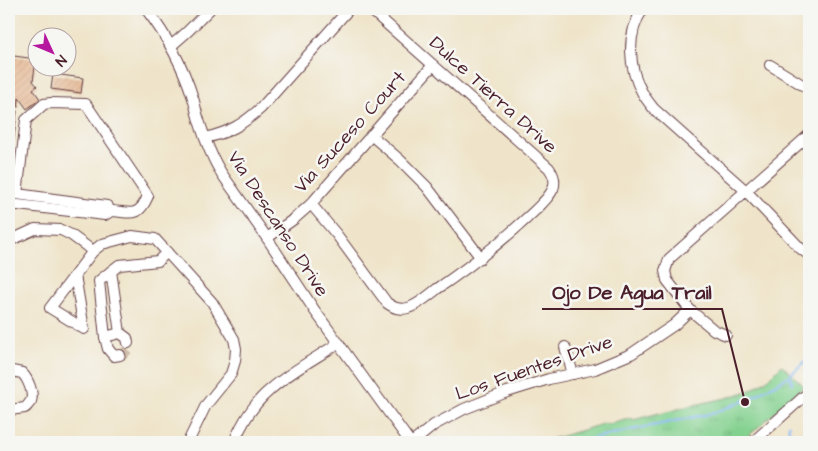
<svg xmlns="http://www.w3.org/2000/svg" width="818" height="451" viewBox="0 0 818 451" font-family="'Architects Daughter',sans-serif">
	<defs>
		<pattern id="park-tufts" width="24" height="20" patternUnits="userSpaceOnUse" patternTransform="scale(1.25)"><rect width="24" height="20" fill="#83d18f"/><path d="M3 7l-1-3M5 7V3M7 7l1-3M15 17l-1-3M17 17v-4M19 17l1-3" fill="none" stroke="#73b37c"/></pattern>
		<pattern id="building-hatch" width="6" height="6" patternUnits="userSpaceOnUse" patternTransform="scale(1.25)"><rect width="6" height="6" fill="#e6b690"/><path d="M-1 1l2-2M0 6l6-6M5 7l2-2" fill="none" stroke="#c79c7c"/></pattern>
	</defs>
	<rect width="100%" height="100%" fill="#f6f6f2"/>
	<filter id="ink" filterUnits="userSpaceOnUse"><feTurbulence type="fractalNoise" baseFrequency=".02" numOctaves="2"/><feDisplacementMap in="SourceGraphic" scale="10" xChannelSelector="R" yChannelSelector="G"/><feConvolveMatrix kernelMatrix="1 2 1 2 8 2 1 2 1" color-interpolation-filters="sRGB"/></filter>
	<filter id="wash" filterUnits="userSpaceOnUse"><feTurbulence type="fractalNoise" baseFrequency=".0096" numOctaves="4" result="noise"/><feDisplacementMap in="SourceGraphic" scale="20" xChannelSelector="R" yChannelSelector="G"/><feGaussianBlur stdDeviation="1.12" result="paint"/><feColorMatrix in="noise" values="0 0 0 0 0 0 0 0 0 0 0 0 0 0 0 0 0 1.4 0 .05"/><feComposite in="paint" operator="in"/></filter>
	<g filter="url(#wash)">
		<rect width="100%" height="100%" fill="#efe4c9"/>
		<!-- park -->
		<polygon fill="url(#park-tufts)" stroke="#66785d" points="782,365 804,386 742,442 542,442 606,423 607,425 632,418 633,420 659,413 660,414 685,407 726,398 751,390 768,379"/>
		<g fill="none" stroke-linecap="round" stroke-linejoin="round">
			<!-- stream -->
			<g stroke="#86b7f2" stroke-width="2.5">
				<polyline points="790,375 792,383"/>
				<polyline points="578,442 598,437 714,413 751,398 789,376 809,358"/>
				<polyline points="788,442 789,425"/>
			</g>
		</g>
		<g id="blocks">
			<!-- building -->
			<g fill="url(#building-hatch)">
				<polygon points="9,49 14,56 36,59 33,81 37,86 33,89 40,99 27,109 19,98 18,108 11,98 9,98"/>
				<polygon points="53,74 83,78 81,93 51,89"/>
				<polygon points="9,110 17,111 13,147 9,147"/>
			</g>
		</g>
	</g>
	<g filter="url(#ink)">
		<use href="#blocks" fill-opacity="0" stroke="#633d43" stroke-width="1"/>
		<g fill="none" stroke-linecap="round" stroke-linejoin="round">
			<!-- minor-tunnel -->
			<polyline stroke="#cebda9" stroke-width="10" stroke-dasharray="10 5" stroke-linecap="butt" points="120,355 123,355 130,347 128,343"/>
			<defs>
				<g id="minor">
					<path d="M 146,9 C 166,35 183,66 193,98 C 195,104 196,111 198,117 C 204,137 211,157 222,174 L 267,238 L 315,311 L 410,442"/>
					<path d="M 643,9 C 626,34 628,68 643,94 C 646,99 650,104 654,109 L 746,191 L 800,248 L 809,255"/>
					<polyline points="171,46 187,32 210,9"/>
					<polyline points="770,65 809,89"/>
					<polyline points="371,135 400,160 427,187 481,258"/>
					<path d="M 205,138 C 230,132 242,125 261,108 L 349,9"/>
					<polyline points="9,193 107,206 111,211"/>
					<path d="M 9,204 L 105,215 L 111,211 C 131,212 138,219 148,196 L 86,104 L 51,103 L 44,104 L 26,120 L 17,194"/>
					<path d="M 311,204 L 337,235 L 387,303 C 394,308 399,310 408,308 C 418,305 428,296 437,289 C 469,267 499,244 527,218 C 536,209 548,200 553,189 C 556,181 554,175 549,168 L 370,9"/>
					<polyline points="267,238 294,219 311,204 433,65"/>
					<polyline points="9,241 35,229 61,230 71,235 93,251 102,244 132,236 155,239 212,302 234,339 236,349 235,361 231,374 206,405 188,442"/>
					<polyline points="111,271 120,333 105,337 99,281 119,265 158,261 167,252"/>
					<polyline points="75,275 84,329 50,308 93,251"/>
					<polyline points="120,333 127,338 128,343"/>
					<polyline points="726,335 714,330 690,310 667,280 665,271 669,259 809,135"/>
					<polyline points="105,337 108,349 114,356 120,355"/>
					<polyline points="565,347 573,374"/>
					<path d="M 9,372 L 12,371 L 22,373 C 28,379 34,393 31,401 C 30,402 26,408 25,408 L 9,410"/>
					<path d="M 234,442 C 242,423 255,402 271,389 C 291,371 316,358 339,343"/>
					<polyline points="413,442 434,425 464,409 507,392 549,379 595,369 631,354 674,325 690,310"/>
					<polyline points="753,442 809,392"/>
				</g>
			</defs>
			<!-- minor casing -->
			<use href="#minor" stroke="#633d43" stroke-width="12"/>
			<!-- minor -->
			<use href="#minor" stroke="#fff" stroke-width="10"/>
		</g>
	</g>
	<g text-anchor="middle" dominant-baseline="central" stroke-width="5" stroke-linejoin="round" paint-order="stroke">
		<!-- street labels -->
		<g font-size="19" fill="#4a1f2b" stroke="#f6f6f2">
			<text transform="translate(493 95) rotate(42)">Dulce Tierra Drive</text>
			<text transform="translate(350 132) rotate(-48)">Via Suceso Court</text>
			<text transform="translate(278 224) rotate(57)">Via Descanso Drive</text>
			<text transform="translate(534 368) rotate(-19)">Los Fuentes Drive</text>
		</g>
	</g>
	<!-- callouts -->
	<path fill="none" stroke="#4a1f2b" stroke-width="2" d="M745 402L722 309H542"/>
	<circle fill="#4a1f2b" stroke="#f6f6f2" stroke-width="2" cx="745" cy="402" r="5"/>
	<g font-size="20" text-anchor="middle" font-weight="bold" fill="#4a1f2b" stroke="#f6f6f2" stroke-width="5" stroke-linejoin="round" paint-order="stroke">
		<text x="632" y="299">Ojo De Agua Trail</text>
	</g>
	<!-- margin -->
	<rect width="818" height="451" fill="none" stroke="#f6f6f2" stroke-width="30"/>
	<!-- north arrow -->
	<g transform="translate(52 52) rotate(134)"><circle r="24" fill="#f6f6f2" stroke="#b1a0a2"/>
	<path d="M0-4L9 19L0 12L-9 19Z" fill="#b5179e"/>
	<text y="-8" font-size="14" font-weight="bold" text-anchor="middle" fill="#4a1f2b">N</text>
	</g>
</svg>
